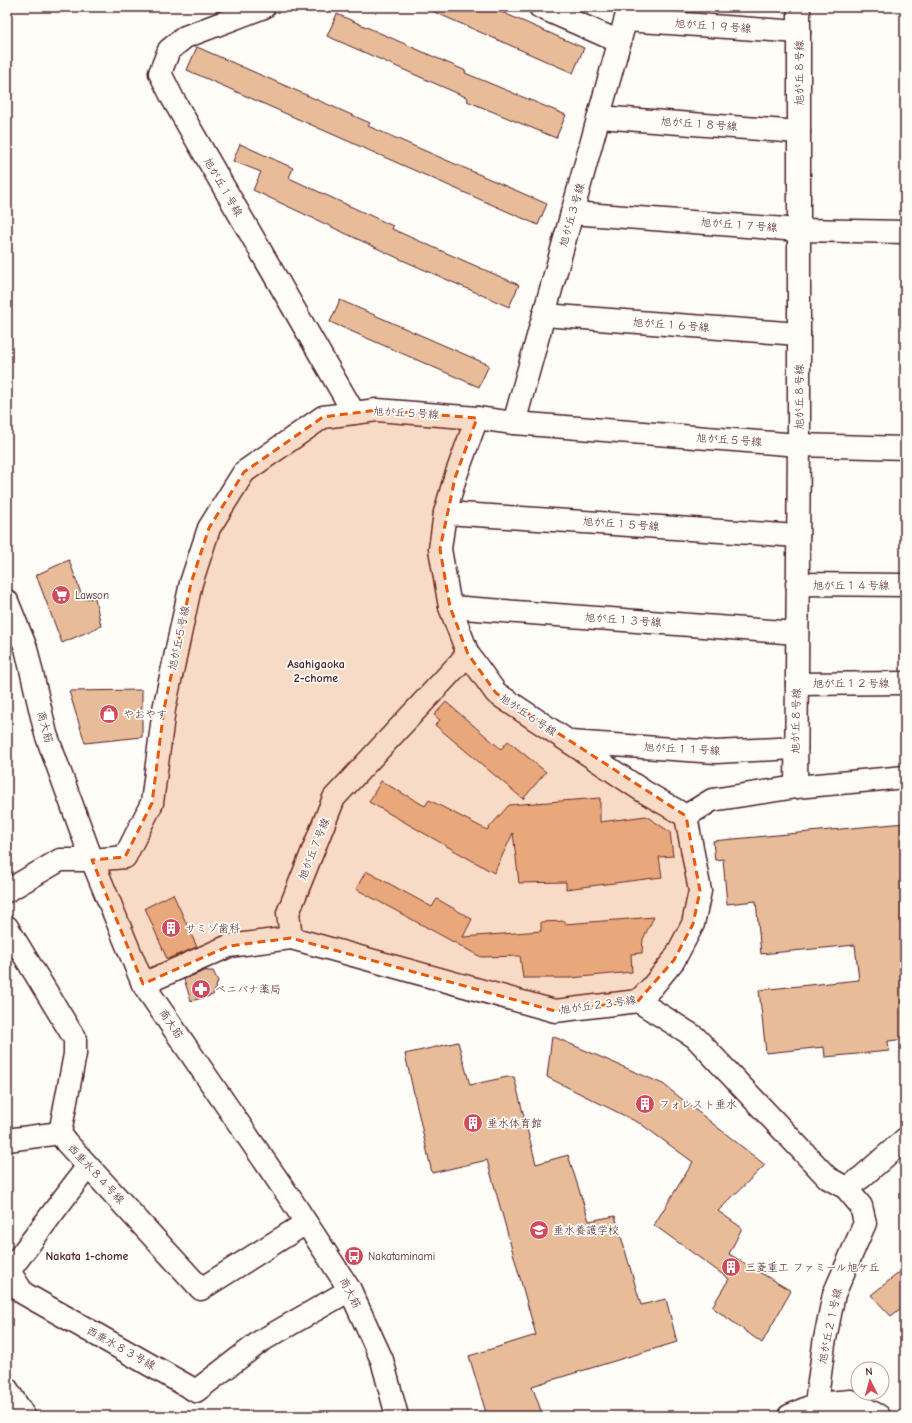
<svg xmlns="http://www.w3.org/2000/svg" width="912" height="1423" viewBox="0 0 912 1423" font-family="'Comic Neue','Klee One',sans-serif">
	<rect width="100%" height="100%" fill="#fdfcf7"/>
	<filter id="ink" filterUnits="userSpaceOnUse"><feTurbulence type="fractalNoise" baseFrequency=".025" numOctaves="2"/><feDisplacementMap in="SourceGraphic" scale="8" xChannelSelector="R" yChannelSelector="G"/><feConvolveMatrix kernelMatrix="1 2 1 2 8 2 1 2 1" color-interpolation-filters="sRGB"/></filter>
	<g filter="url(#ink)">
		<!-- building -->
		<g fill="#e9bc99" stroke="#4a1f2b">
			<polygon points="423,7 490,7 584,48 573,73"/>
			<polygon points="337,14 466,71 465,73 566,115 556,138 467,101 468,98 327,36"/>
			<polygon points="197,47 370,123 368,126 547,204 538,225 187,70"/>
			<polygon points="240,144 293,168 289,178 393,226 392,229 519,285 509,307 400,259 253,190 261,172 233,161"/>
			<polygon points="340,300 489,365 479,387 330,322"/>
			<polygon points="69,560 83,599 95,598 101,626 62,643 36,575"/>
			<polygon points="142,690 142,737 85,743 69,691"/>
			<polygon points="446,702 501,749 508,741 546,772 523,799 435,725 440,720 434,715"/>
			<polygon points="381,781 425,806 429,800 487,830 509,805 600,798 600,822 646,816 670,832 673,856 659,857 662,877 566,889 566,882 519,883 513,833 494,873 369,802"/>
			<polygon points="905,823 905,1039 888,1041 889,1051 825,1057 824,1047 766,1053 759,990 859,980 855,945 761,954 756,901 727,904 723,859 715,860 713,841"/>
			<polygon points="366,871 432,907 437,899 472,919 463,937 541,931 541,922 565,921 565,924 654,917 643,939 642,953 631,954 632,972 571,978 523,978 520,956 481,957 356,889"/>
			<polygon points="173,894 197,947 167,959 145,908"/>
			<polygon points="207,970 207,971 213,971 218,981 213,995 191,1001 184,979"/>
			<polygon points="552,1036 663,1084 765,1165 718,1211 742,1228 729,1254 791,1291 762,1343 712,1307 729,1279 654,1225 693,1162 641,1124 547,1077"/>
			<polygon points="458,1042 470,1085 507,1077 514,1077 536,1164 568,1155 589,1221 615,1216 641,1305 666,1299 677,1342 532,1386 543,1416 487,1416 469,1356 536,1335 487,1160 432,1173 405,1054"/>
			<polygon points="905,1268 905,1305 891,1316 871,1295"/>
		</g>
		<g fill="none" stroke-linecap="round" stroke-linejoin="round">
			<defs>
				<g id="minor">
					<polyline points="264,7 185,37 169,50 160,73 173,99 354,413"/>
					<polyline points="540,7 620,42"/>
					<polyline points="626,20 799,32"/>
					<polyline points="599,117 799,132"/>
					<polyline points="572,213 799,230 905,232"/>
					<polyline points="544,315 799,334"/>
					<polyline points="477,418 455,478 445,513 440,549 450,607 468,654 496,693 643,791 686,816"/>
					<polyline points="514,423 629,7"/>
					<polyline points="445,513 798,536"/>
					<polyline points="797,584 905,585"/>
					<polyline points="7,601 26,648 46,734 92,860 143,984 290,1198 350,1290 382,1360 397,1416"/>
					<polyline points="450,607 797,633"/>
					<polyline points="797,684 905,683"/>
					<polyline points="570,742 716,752 796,748"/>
					<polyline points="796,787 799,445 799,7"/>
					<polyline points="686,816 712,800 796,787 905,777"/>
					<polyline points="7,891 60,860 92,860 125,857 152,803 164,709 191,583 209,528 244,472 323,417 377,410 477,418 514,423 799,445 905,448"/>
					<polyline points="7,927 75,1039 75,1054 60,1133 66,1142 201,1289 306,1223"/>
					<polyline points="291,938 288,913 334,798 468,654"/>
					<polyline points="143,984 229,946 291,938 555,1011 638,1001 652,987 674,960 693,924 700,891 686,816"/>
					<polyline points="638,1001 695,1037 828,1178 846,1188 862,1177 905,1139"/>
					<polyline points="7,1140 60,1133"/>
					<polyline points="88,1166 9,1271 23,1293 196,1391 261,1341 350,1290"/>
					<polyline points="7,1389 24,1416"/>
					<polyline points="816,1404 824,1344 834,1294 865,1223 861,1206 846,1188"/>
					<polyline points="789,1416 816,1404 851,1401 879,1416"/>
				</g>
			</defs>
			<!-- minor casing -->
			<use href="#minor" stroke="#4a1f2b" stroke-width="25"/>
			<!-- minor -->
			<use href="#minor" stroke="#fdfcf7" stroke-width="22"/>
		</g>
	</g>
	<!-- marked area -->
	<path fill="#e8590c" fill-opacity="0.2" stroke="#e8590c" stroke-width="3" stroke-dasharray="8 5" stroke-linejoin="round" d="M 377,410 L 477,418 L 455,478 L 440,549 L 450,607 L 468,654 L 496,693 L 686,816 L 700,891 L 693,924 L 674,960 L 638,1001 L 555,1011 L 291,938 L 229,946 L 143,984 L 92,860 L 125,857 L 152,803 L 164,709 L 191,583 L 209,528 L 244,472 L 323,417 Z"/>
	<!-- icons -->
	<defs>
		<symbol id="supermarket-disc" viewBox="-11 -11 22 22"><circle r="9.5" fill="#d1495b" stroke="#fdfcf7"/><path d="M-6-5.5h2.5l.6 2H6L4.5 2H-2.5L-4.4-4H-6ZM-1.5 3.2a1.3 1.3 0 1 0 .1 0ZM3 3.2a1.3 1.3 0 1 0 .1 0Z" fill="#fff"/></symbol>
		<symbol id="shop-disc" viewBox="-11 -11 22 22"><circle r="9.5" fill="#d1495b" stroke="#fdfcf7"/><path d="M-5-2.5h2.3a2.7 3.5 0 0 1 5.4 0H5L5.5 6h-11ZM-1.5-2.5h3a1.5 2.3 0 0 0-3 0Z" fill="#fff"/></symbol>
		<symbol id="building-disc" viewBox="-11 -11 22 22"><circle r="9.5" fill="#d1495b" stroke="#fdfcf7"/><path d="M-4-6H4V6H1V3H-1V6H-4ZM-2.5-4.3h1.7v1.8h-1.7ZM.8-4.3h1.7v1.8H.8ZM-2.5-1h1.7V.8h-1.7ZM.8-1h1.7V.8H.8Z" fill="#fff"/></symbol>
		<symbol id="pharmacy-disc" viewBox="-11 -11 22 22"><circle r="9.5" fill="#d1495b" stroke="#fdfcf7"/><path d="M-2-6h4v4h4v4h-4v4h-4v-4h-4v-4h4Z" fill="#fff"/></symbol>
		<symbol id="school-disc" viewBox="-11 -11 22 22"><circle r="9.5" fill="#d1495b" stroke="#fdfcf7"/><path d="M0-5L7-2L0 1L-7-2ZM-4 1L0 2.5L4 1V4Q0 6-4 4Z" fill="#fff"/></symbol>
		<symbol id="bus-disc" viewBox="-11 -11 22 22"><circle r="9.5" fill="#d1495b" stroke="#fdfcf7"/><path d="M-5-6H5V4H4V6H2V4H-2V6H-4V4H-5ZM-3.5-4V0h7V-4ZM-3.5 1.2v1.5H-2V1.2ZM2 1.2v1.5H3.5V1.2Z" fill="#fff"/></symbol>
	</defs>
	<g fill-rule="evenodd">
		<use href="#supermarket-disc" x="50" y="584" width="22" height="22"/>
		<use href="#shop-disc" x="98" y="703" width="22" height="22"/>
		<use href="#building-disc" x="160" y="917" width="22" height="22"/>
		<use href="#pharmacy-disc" x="190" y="978" width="22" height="22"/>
		<use href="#building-disc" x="634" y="1093" width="22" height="22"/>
		<use href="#building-disc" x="462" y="1112" width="22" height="22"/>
		<use href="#school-disc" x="528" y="1219" width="22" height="22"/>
		<use href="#bus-disc" x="343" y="1245" width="22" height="22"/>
		<use href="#building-disc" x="720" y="1256" width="22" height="22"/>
	</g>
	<g text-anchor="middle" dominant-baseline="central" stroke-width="3.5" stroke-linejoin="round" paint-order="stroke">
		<!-- street labels -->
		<g font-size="11" fill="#4a1f2b" stroke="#fdfcf7">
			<text transform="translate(713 26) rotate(4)">旭が丘１９号線</text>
			<text transform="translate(799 73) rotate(-90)">旭が丘８号線</text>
			<text transform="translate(699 124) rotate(4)">旭が丘１８号線</text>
			<text transform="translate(223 187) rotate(60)">旭が丘１号線</text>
			<text transform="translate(572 215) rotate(-74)">旭が丘３号線</text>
			<text transform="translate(739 225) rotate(4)">旭が丘１７号線</text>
			<text transform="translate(671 325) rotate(4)">旭が丘１６号線</text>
			<text transform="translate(799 397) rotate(-90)">旭が丘８号線</text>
			<text transform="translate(406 413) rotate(3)">旭が丘５号線</text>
			<text transform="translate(729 440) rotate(4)">旭が丘５号線</text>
			<text transform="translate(621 524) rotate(4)">旭が丘１５号線</text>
			<text x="851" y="585">旭が丘１４号線</text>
			<text transform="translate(623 620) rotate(4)">旭が丘１３号線</text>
			<text transform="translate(179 638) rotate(-78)">旭が丘５号線</text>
			<text x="851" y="683">旭が丘１２号線</text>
			<text transform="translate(528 715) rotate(34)">旭が丘６号線</text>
			<text transform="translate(796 721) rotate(-89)">旭が丘８号線</text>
			<text transform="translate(45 727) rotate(75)">商大筋</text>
			<text transform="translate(682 749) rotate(3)">旭が丘１１号線</text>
			<text transform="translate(314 849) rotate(-68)">旭が丘７号線</text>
			<text transform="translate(598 1005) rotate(-8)">旭が丘２３号線</text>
			<text transform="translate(171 1024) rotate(56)">商大筋</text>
			<text transform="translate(96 1174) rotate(47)">西垂水８４号線</text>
			<text transform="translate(350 1293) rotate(62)">商大筋</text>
			<text transform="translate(830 1326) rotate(-78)">旭が丘２１号線</text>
			<text transform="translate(121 1348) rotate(29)">西垂水８３号線</text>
		</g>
		<!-- poi labels -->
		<g font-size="11" fill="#4a1f2b" stroke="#fdfcf7" text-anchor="start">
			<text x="75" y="595">Lawson</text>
			<text x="123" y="714">やおやす</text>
			<text x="185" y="928">サミゾ歯科</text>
			<text x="215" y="989">ベニバナ薬局</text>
			<text x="659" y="1104">フォレスト垂水</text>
			<text x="487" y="1123">垂水体育館</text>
			<text x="553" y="1230">垂水養護学校</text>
			<text x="368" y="1256">Nakataminami</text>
			<text x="745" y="1267">三菱重工 ファミール旭ケ丘</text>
		</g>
		<!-- neighbourhood labels -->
		<g font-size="12" font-weight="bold" fill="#4a1f2b" stroke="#fdfcf7">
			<text x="316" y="664">Asahigaoka<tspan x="316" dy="14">2-chome</tspan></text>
			<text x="87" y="1256">Nakata 1-chome</text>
		</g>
	</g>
	<!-- margin -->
	<rect width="912" height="1423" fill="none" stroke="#fdfcf7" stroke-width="24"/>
	<rect x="12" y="12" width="888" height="1399" fill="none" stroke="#4a1f2b" stroke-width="1.5" filter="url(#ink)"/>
	<!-- north arrow -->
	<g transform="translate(870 1381) rotate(354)"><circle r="19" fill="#fdfcf7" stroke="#b5a4a5"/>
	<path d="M0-3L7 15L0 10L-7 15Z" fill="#d1495b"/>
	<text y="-6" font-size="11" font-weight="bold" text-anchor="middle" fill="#4a1f2b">N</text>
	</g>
</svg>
